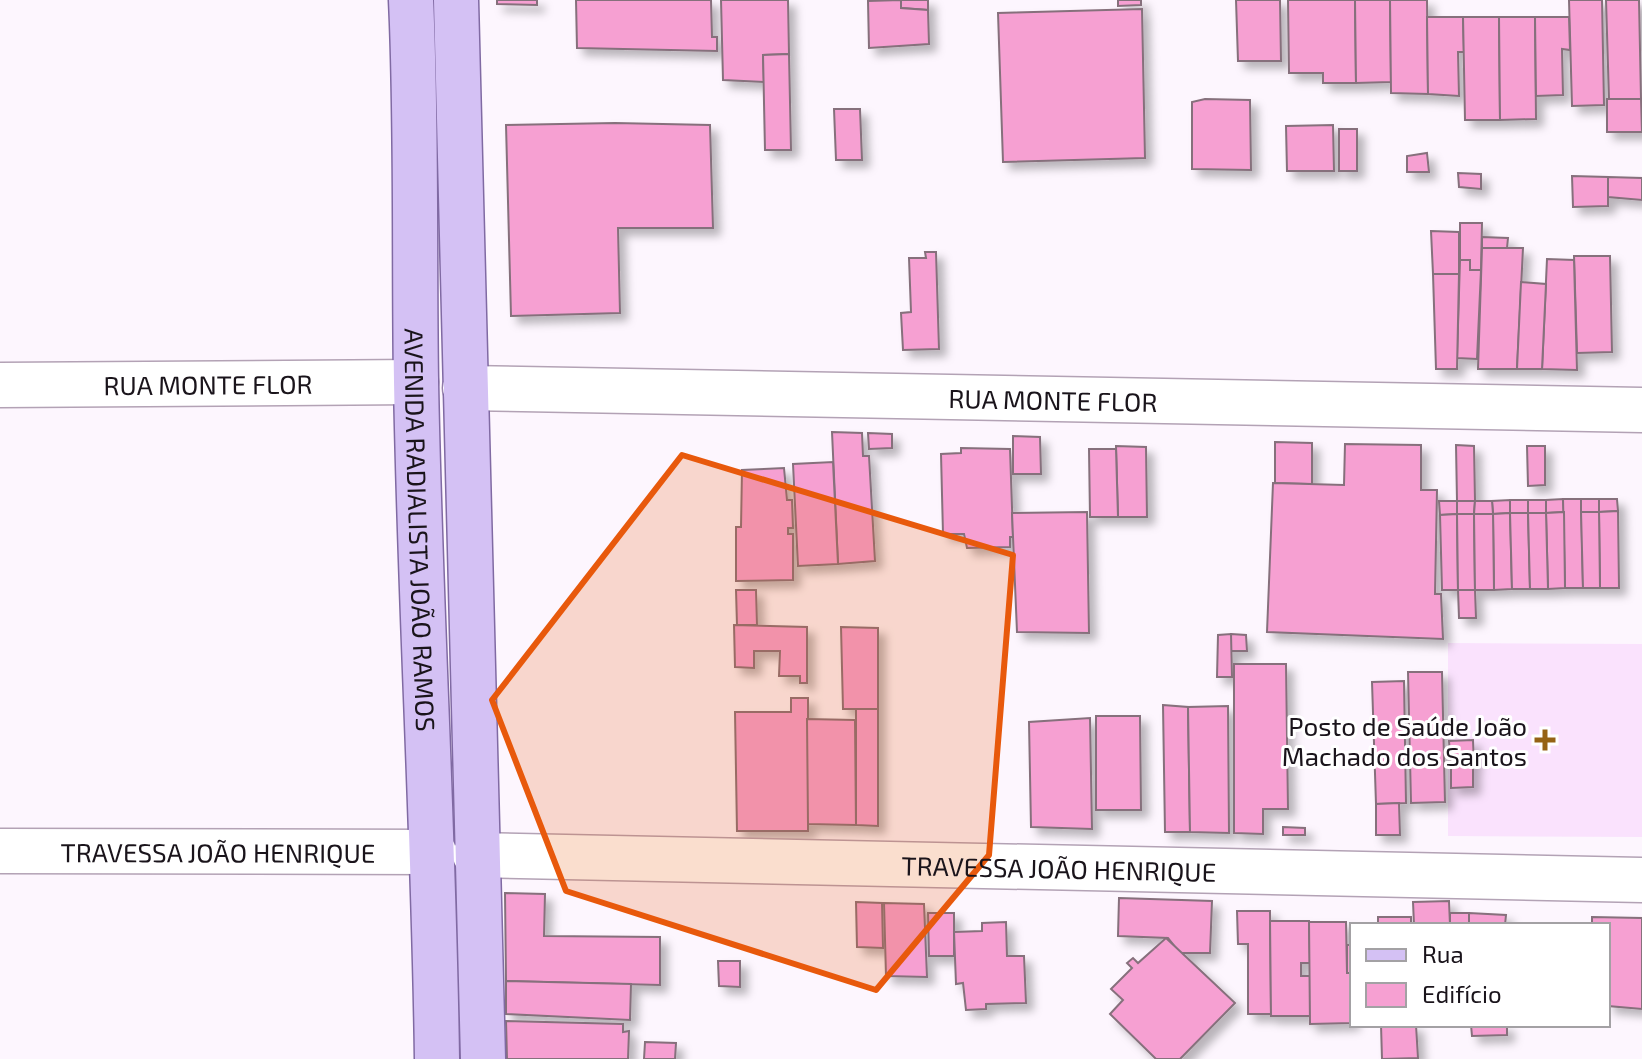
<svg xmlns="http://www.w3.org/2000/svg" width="1642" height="1059" viewBox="0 0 1642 1059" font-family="'Exo 2',sans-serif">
	<defs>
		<filter id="shadow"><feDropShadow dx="7" dy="7" stdDeviation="4" flood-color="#0004"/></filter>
	</defs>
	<rect width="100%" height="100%" fill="#fdf6fe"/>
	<!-- built -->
	<polygon fill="#fae2fd" points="1448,643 1642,644 1642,837 1448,836"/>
	<!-- building -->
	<g fill="#f6a0d2" stroke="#86707c" stroke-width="2" filter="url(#shadow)">
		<polygon points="497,0 537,0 537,5 497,4"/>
		<polygon points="576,0 711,0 712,37 717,37 717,51 577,48"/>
		<polygon points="721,0 788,0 789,54 763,55 764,82 723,80"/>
		<polygon points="901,0 928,0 928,10 901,8"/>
		<polygon points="901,0 901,8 928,10 929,44 869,48 868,1"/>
		<polygon points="1118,0 1141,0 1141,5 1118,6"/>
		<polygon points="1236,0 1280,0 1281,61 1238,61"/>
		<polygon points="1288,0 1355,0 1356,83 1323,83 1323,73 1289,73"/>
		<polygon points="1355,0 1390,0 1391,82 1356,83"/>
		<polygon points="1390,0 1427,0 1428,94 1391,93"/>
		<polygon points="1569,0 1602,0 1604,105 1572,106"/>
		<polygon points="1606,0 1639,0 1641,99 1609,99"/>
		<polygon points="1142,9 1145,158 1003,162 998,13"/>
		<polygon points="1427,17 1463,17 1464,52 1458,52 1459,96 1428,94"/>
		<polygon points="1463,17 1499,17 1500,120 1465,120"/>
		<polygon points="1499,17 1535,17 1536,119 1500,120"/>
		<polygon points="1535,17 1569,17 1570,50 1562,49 1563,95 1536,96"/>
		<polygon points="789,54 791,150 765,150 763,55"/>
		<polygon points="1205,99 1250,100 1251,170 1192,169 1192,102"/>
		<polygon points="1607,99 1641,99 1642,132 1607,132"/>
		<polygon points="834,109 860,109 862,160 836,160"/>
		<polygon points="615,123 710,125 713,228 618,228 620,313 511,316 506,125"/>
		<polygon points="1333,125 1334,171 1287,171 1286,126"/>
		<rect x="1339" y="129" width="18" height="42"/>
		<polygon points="1427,153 1429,172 1407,172 1407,156"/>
		<polygon points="1458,173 1481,174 1481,189 1459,187"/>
		<polygon points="1572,176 1608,177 1608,206 1573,207"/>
		<polygon points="1608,177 1642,178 1642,200 1608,197"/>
		<polygon points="1460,223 1482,223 1481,270 1470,270 1470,260 1460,260"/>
		<polygon points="1431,231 1459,232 1459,274 1433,274"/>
		<polygon points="1482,237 1508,238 1507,248 1482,248"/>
		<polygon points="1482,248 1523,248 1517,369 1478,369"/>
		<polygon points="925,252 936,252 939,349 903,350 901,313 911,312 909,258 926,258"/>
		<polygon points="1574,256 1610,256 1612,352 1577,353"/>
		<polygon points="1547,259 1574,260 1577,370 1542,369"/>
		<polygon points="1460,260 1470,260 1470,270 1481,270 1477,359 1457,358"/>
		<polygon points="1433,274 1459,274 1457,369 1436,369"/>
		<polygon points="1521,282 1546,284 1542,369 1517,369"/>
		<polygon points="832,432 862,433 863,456 869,456 875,561 838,564"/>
		<polygon points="868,433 892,434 892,448 869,449"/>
		<polygon points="1013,436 1040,437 1041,474 1013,474"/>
		<polygon points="1275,442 1312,443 1312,484 1275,483"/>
		<polygon points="1345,444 1421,445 1421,490 1437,490 1435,594 1441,594 1443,639 1267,632 1273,483 1344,485"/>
		<polygon points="1456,445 1474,446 1475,501 1457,501"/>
		<polygon points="1116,446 1146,447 1147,517 1118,517"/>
		<polygon points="1527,446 1545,446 1545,485 1528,486"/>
		<polygon points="961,448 1010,449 1013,537 1010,537 1010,547 967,548 964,534 943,534 941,454 961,453"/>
		<polygon points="1089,449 1116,449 1118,517 1090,517"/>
		<polygon points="833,462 838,564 798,566 793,464"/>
		<polygon points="784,468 787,500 792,500 793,528 788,528 788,534 793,534 793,580 736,581 736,527 741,527 742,470"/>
		<polygon points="1563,499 1564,512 1546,513 1546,500"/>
		<polygon points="1563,499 1581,499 1583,588 1565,588"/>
		<rect x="1581" y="499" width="18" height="13"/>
		<polygon points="1599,499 1617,499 1618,511 1599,512"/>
		<polygon points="1510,500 1510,513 1493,514 1492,501"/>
		<rect x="1510" y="500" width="18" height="13"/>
		<rect x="1528" y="500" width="18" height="13"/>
		<polygon points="1439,501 1457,501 1457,514 1440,515"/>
		<polygon points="1457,501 1475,501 1474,514 1457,514"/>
		<polygon points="1475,501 1492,501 1493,514 1474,514"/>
		<polygon points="1618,511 1619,588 1600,588 1599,512"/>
		<polygon points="1087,512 1089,633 1017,632 1012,513"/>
		<polygon points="1564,512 1565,588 1548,589 1546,513"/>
		<polygon points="1581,512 1599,512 1600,588 1583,588"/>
		<polygon points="1510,513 1512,589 1494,590 1493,514"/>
		<polygon points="1510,513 1528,513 1530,589 1512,589"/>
		<polygon points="1528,513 1546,513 1548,589 1530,589"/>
		<polygon points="1457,514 1458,590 1442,590 1440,515"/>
		<polygon points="1457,514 1474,514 1475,590 1458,590"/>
		<polygon points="1474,514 1493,514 1494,590 1475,590"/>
		<polygon points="736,590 756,590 757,625 737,625"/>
		<polygon points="1458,590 1475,590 1476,618 1459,618"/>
		<polygon points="734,625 807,627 807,683 800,683 800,676 779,676 780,651 754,651 754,668 735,667"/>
		<polygon points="841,627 878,628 878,709 843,709"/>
		<polygon points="1231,634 1246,635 1247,651 1231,651"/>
		<polygon points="1231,634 1232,677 1217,677 1218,635"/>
		<polygon points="1234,664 1286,664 1288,809 1263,809 1263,834 1234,833"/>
		<polygon points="1408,672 1442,672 1445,802 1411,803"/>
		<polygon points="1404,681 1406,803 1376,804 1372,682"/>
		<polygon points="791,698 808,698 808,831 737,831 735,712 791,712"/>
		<polygon points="1163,705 1188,707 1190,832 1165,832"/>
		<polygon points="1228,706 1229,833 1190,832 1188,707"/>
		<polygon points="856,709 878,709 878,826 856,825"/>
		<polygon points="1096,716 1140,716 1141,810 1096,810"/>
		<polygon points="1090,718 1092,829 1031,827 1029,722"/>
		<polygon points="807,719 855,720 856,825 808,824"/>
		<polygon points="1473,740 1474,765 1451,766 1449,741"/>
		<polygon points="1473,765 1473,787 1451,788 1451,766"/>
		<polygon points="1399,803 1400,835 1376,835 1376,804"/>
		<polygon points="1283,827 1305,828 1305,835 1283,835"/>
		<polygon points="505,893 545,894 544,936 660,937 660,985 506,981"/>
		<polygon points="1119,898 1212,901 1210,953 1180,953 1168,938 1118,936"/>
		<polygon points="1449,901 1450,925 1414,925 1413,902"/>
		<polygon points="856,902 882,903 883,948 857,947"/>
		<polygon points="884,903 924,904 927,977 886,976"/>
		<polygon points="1237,911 1270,911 1271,1014 1248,1014 1248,944 1238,944"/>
		<polygon points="928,913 954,913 954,956 929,956"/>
		<rect x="1450" y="913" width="19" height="12"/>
		<polygon points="1469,913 1506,915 1505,925 1469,925"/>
		<rect x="1378" y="917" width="33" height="8"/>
		<polygon points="1592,917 1642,918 1642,1009 1608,1006 1608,925 1592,925"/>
		<polygon points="1270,921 1309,921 1310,963 1301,963 1301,976 1310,976 1310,1016 1271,1016"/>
		<polygon points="1006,922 1007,956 1024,956 1026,1003 986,1004 986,1009 966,1010 963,983 956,984 954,932 982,931 982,923"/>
		<polygon points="1309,922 1346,922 1347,973 1352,973 1352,1023 1310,1024"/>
		<polygon points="1166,938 1235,1003 1180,1059 1156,1059 1110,1014 1123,1000 1111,989 1132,968 1127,963 1133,958 1138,963"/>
		<rect x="1347" y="945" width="5" height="28"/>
		<polygon points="718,961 740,961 740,987 719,986"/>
		<polygon points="506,981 631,984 630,1020 506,1014"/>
		<polygon points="506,1021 623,1024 623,1032 629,1031 628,1059 507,1059"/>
		<polygon points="1381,1025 1416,1025 1418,1058 1382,1059"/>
		<polygon points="1471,1025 1507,1025 1507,1035 1472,1036"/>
		<polygon points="645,1042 676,1043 675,1059 644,1059"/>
	</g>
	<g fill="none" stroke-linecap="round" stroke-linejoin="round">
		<defs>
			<g id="minor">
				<path id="s1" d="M 0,385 L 416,382"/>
				<path id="s2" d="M 465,388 L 1642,410"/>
				<path id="s3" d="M 0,851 L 434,852"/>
				<path id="s4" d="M 475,855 L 1642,880"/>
			</g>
			<g id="major">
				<path id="s5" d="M 411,0 C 417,127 414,254 416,381 C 420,607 434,833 437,1059"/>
				<polyline points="456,0 483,1059"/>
			</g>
		</defs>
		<!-- minor casing -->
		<use href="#minor" stroke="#b3a2b5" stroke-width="47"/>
		<!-- major casing -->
		<use href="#major" stroke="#806aa3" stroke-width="47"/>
		<!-- minor -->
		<use href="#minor" stroke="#fff" stroke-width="44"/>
		<!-- major -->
		<use href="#major" stroke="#d4c1f4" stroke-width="44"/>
	</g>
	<!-- marked area -->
	<path fill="#e8590c" fill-opacity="0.2" stroke="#e8590c" stroke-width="6" stroke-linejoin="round" d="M 682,455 L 1013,555 L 989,855 L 876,990 L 566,891 L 492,700 Z"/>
	<!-- markers -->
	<path fill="#956315" stroke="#fff" stroke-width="3" d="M1541 728h8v8h8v8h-8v8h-8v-8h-8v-8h8z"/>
	<g text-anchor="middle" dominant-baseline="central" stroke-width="6" stroke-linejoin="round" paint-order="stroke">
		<!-- street labels -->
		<g font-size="26" fill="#1a141b" stroke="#fff">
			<text stroke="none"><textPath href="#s1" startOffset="208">RUA MONTE FLOR</textPath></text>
			<text stroke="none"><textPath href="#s2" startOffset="588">RUA MONTE FLOR</textPath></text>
			<text stroke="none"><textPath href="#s5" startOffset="530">AVENIDA RADIALISTA JOÃO RAMOS</textPath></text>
			<text stroke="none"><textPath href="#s3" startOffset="218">TRAVESSA JOÃO HENRIQUE</textPath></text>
			<text stroke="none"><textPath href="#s4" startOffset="584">TRAVESSA JOÃO HENRIQUE</textPath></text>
		</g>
		<!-- poi labels -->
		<g font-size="26" fill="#1a141b" stroke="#fff" text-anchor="end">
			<text x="1527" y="725">Posto de Saúde João<tspan x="1527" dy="30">Machado dos Santos</tspan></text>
		</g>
	</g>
	<!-- legend -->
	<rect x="1350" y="923" width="260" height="104" fill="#ffffff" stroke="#a3a1a4" stroke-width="2"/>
	<rect x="1366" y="949" width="40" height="12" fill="#d4c1f4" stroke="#a3a1a4" stroke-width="2"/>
	<text x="1422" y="963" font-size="24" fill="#1a141b">Rua</text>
	<rect x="1366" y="983" width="40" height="24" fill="#f6a0d2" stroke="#a3a1a4" stroke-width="2"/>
	<text x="1422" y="1003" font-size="24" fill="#1a141b">Edifício</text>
</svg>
